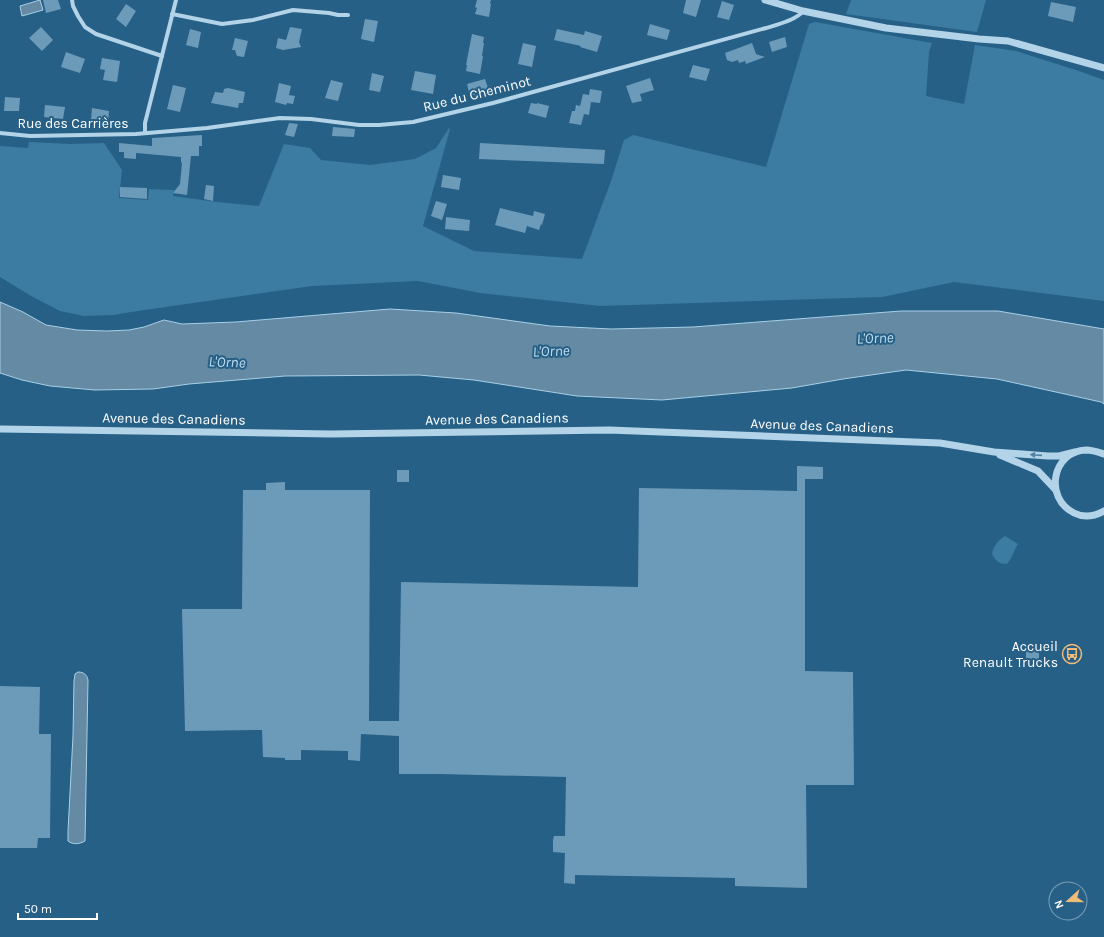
<svg xmlns="http://www.w3.org/2000/svg" width="1104" height="937" viewBox="0 0 1104 937" font-family="Karla,sans-serif">
	<rect width="100%" height="100%" fill="#276086"/>
	<!-- green -->
	<g fill="#3c7ba2">
		<polygon points="851,0 986,0 977,32 846,14"/>
		<polygon points="815,22 932,43 929,52 926,96 964,104 975,45 1016,51 1079,71 1104,80 1104,301 954,282 882,297 600,306 480,293 418,281 312,286 131,312 114,315 84,316 60,311 31,296 0,277 0,146 28,148 29,142 71,144 104,143 122,170 119,198 148,200 149,189 174,190 173,196 217,202 259,206 284,144 310,148 321,160 370,165 415,159 436,148 449,128 450,129 423,226 474,251 582,259 611,181 624,140 633,135 766,167 809,24"/>
		<path d="M 1005,536 L 1018,544 C 1013,552 1013,557 1007,564 C 999,564 996,561 992,554 C 993,547 998,540 1005,536 Z"/>
	</g>
	<!-- water -->
	<g fill="#658aa3" stroke="#a7d0e8">
		<polygon points="40,0 43,10 22,16 20,6"/>
		<polygon points="0,302 23,312 46,325 77,330 107,331 129,330 144,327 164,320 182,324 236,322 390,309 456,313 550,326 611,329 693,327 901,311 998,311 1104,329 1104,404 1101,402 997,379 906,370 843,379 792,388 662,400 577,396 474,380 419,375 285,376 189,384 153,389 95,390 50,386 22,380 0,373"/>
		<path d="M 78,672 C 84,672 87,675 88,680 L 85,841 C 80,844 73,845 68,841 L 68,831 L 73,736 L 74,681 L 75,674 Z"/>
	</g>
	<!-- building -->
	<g fill="#6c9bba">
		<polygon points="43,0 58,0 61,9 46,13"/>
		<polygon points="477,0 491,0 490,3 491,4 489,17 475,14 477,8 475,7"/>
		<polygon points="686,0 701,0 696,17 683,13"/>
		<polygon points="722,1 734,5 729,20 717,17"/>
		<polygon points="1051,2 1076,7 1073,22 1048,16"/>
		<polygon points="126,4 136,11 126,27 116,19"/>
		<polygon points="365,19 378,21 374,42 361,39"/>
		<polygon points="650,24 670,30 667,40 647,35"/>
		<polygon points="41,27 53,40 42,51 29,38"/>
		<polygon points="290,27 302,29 299,42 301,47 283,50 276,48 278,38 286,40"/>
		<polygon points="190,29 201,32 198,48 186,45"/>
		<polygon points="557,29 584,35 585,31 602,36 597,52 580,47 581,46 554,40"/>
		<polygon points="472,34 484,37 483,43 484,43 482,56 483,56 480,74 466,71 467,65 466,65"/>
		<polygon points="785,37 787,47 772,52 769,42"/>
		<polygon points="235,38 248,41 244,57 237,56 235,50 232,50"/>
		<polygon points="523,43 536,46 532,67 518,64"/>
		<polygon points="752,43 756,54 765,57 746,64 745,61 739,63 738,60 732,62 727,60 725,53"/>
		<polygon points="66,52 85,59 80,73 61,67"/>
		<polygon points="102,58 120,61 117,82 103,80 105,70 100,69"/>
		<polygon points="693,65 710,69 706,81 689,77"/>
		<polygon points="415,71 436,75 433,94 411,90"/>
		<polygon points="372,73 384,76 380,92 369,90"/>
		<polygon points="650,78 654,90 640,94 642,101 632,103 626,86"/>
		<polygon points="485,79 489,91 470,96 467,84"/>
		<polygon points="331,80 343,83 338,101 325,98"/>
		<polygon points="279,83 291,86 289,95 295,96 293,104 287,103 286,105 275,102"/>
		<polygon points="173,85 186,88 180,112 167,109"/>
		<polygon points="228,88 245,92 243,103 239,103 238,108 211,103 215,92 223,93 224,89"/>
		<polygon points="590,89 602,91 600,103 591,102 589,115 584,114 581,125 569,123 572,111 575,111 576,105 580,106 583,94 589,95"/>
		<polygon points="5,97 20,98 19,111 4,111"/>
		<polygon points="531,103 537,104 537,103 549,106 546,118 528,113"/>
		<polygon points="45,105 65,107 63,119 44,117"/>
		<polygon points="92,108 109,111 108,122 91,120"/>
		<polygon points="289,123 298,124 294,137 285,135"/>
		<polygon points="333,127 355,129 354,137 332,136"/>
		<polygon points="202,135 202,146 199,146 199,156 191,156 187,195 173,193 180,184 182,163 181,162 181,157 136,153 136,159 124,158 124,152 119,152 119,143 152,146 152,138"/>
		<polygon points="480,143 605,150 604,164 479,159"/>
		<polygon points="443,175 461,178 459,190 441,187"/>
		<polygon points="206,185 214,186 213,201 204,199"/>
		<polygon points="120,187 147,188 147,199 120,197"/>
		<polygon points="436,201 447,204 442,220 431,216"/>
		<polygon points="500,208 533,216 534,211 545,214 542,225 541,224 539,230 527,226 525,233 495,225"/>
		<polygon points="446,217 470,220 469,231 445,229"/>
		<polygon points="797,466 823,467 823,479 805,479 805,671 853,672 854,785 806,785 807,888 735,886 735,878 575,875 575,884 564,883 565,853 553,852 553,840 554,836 565,836 566,777 440,774 399,774 399,736 361,734 360,761 348,760 348,751 301,750 301,760 285,760 285,758 263,757 262,730 185,731 182,609 242,609 243,490 266,490 266,483 285,482 285,490 370,490 369,721 399,721 401,582 638,587 639,488 797,491"/>
		<rect x="397" y="470" width="12" height="12"/>
		<polygon points="1026,645 1036,645 1039,647 1039,664 1026,664"/>
		<polygon points="0,686 40,687 39,734 51,734 50,838 38,838 37,848 0,848"/>
	</g>
	<g fill="none" stroke-linecap="round" stroke-linejoin="round">
		<!-- minor -->
		<g stroke="#b2d3e8" stroke-width="4">
			<polyline points="72,0 73,6 78,16 85,27 96,34 162,56"/>
			<polyline points="172,14 222,24 253,20 293,10 329,13 338,15 348,15"/>
			<path d="M 0,133 L 30,136 L 136,134 L 207,128 L 280,118 L 311,119 L 359,125 L 379,125 L 413,122 L 493,103 L 766,28 C 776,25 797,20 803,11"/>
			<polyline points="145,133 145,123 176,0"/>
		</g>
		<!-- tertiary -->
		<g stroke="#b2d3e8" stroke-width="7">
			<polyline points="765,0 803,11 886,28 979,39 1008,41 1104,68"/>
			<polyline points="0,429 331,434 609,430 940,443 994,452 1048,456 1059,456 1075,452"/>
			<path d="M 1104,454 C 1098,452 1093,450 1086,450 C 1053,451 1043,497 1074,513 C 1084,518 1095,516 1104,511"/>
			<polyline points="1000,455 1038,471 1055,489"/>
		</g>
	</g>
	<!-- one-way arrows -->
	<defs><path id="oneway-solid" d="M-6-.8H1V-3.2L6.5 0L1 3.2V.8H-6Z"/></defs>
	<use fill="#5182a3" href="#oneway-solid" transform="translate(1036 455) rotate(-176)"/>
	<!-- icons -->
	<defs>
		<symbol id="bus-ring" viewBox="-11 -11 22 22"><circle r="9.5" fill="#276086" stroke="#f0ba78" stroke-width="1.5"/><path d="M-5-6H5V4H4V6H2V4H-2V6H-4V4H-5ZM-3.5-4V0h7V-4ZM-3.5 1.2v1.5H-2V1.2ZM2 1.2v1.5H3.5V1.2Z" fill="#f0ba78"/></symbol>
	</defs>
	<g fill-rule="evenodd">
		<use href="#bus-ring" x="1061" y="643" width="22" height="22"/>
	</g>
	<g text-anchor="middle" dominant-baseline="central" stroke-width="4" stroke-linejoin="round" paint-order="stroke">
		<!-- street labels -->
		<g font-size="14" fill="#fff" stroke="#276086">
			<text transform="translate(477 94) rotate(-14)">Rue du Cheminot</text>
			<text x="73" y="123">Rue des Carrières</text>
			<text transform="translate(174 419) rotate(1)">Avenue des Canadiens</text>
			<text transform="translate(497 419) rotate(-1)">Avenue des Canadiens</text>
			<text transform="translate(822 426) rotate(2)">Avenue des Canadiens</text>
		</g>
		<!-- poi labels -->
		<g font-size="14" fill="#fff" stroke="#276086" text-anchor="end">
			<text x="1058" y="646">Accueil<tspan x="1058" dy="16">Renault Trucks</tspan></text>
		</g>
		<!-- water labels -->
		<g font-size="15" font-style="italic" fill="#bedcef" stroke="#276086">
			<text transform="translate(875 338) rotate(-2)">L'Orne</text>
			<text transform="translate(551 351) rotate(-2)">L'Orne</text>
			<text transform="translate(227 362) rotate(2)">L'Orne</text>
		</g>
	</g>
	<!-- north arrow -->
	<g transform="translate(1068 901) rotate(249)"><circle r="19" fill="#276086" stroke="#7da0b6"/>
	<path d="M0-3L7 15L0 10L-7 15Z" fill="#f0ba78"/>
	<text y="-6" font-size="11" font-weight="bold" text-anchor="middle" fill="#ffffff">N</text>
	</g>
	<!-- scale -->
	<path d="M18 913v6h79v-6" fill="none" stroke="#ffffff" stroke-width="2"/>
	<text x="24" y="913" font-size="12" fill="#ffffff" stroke="#276086" stroke-width="3" paint-order="stroke">50 m</text>
</svg>
